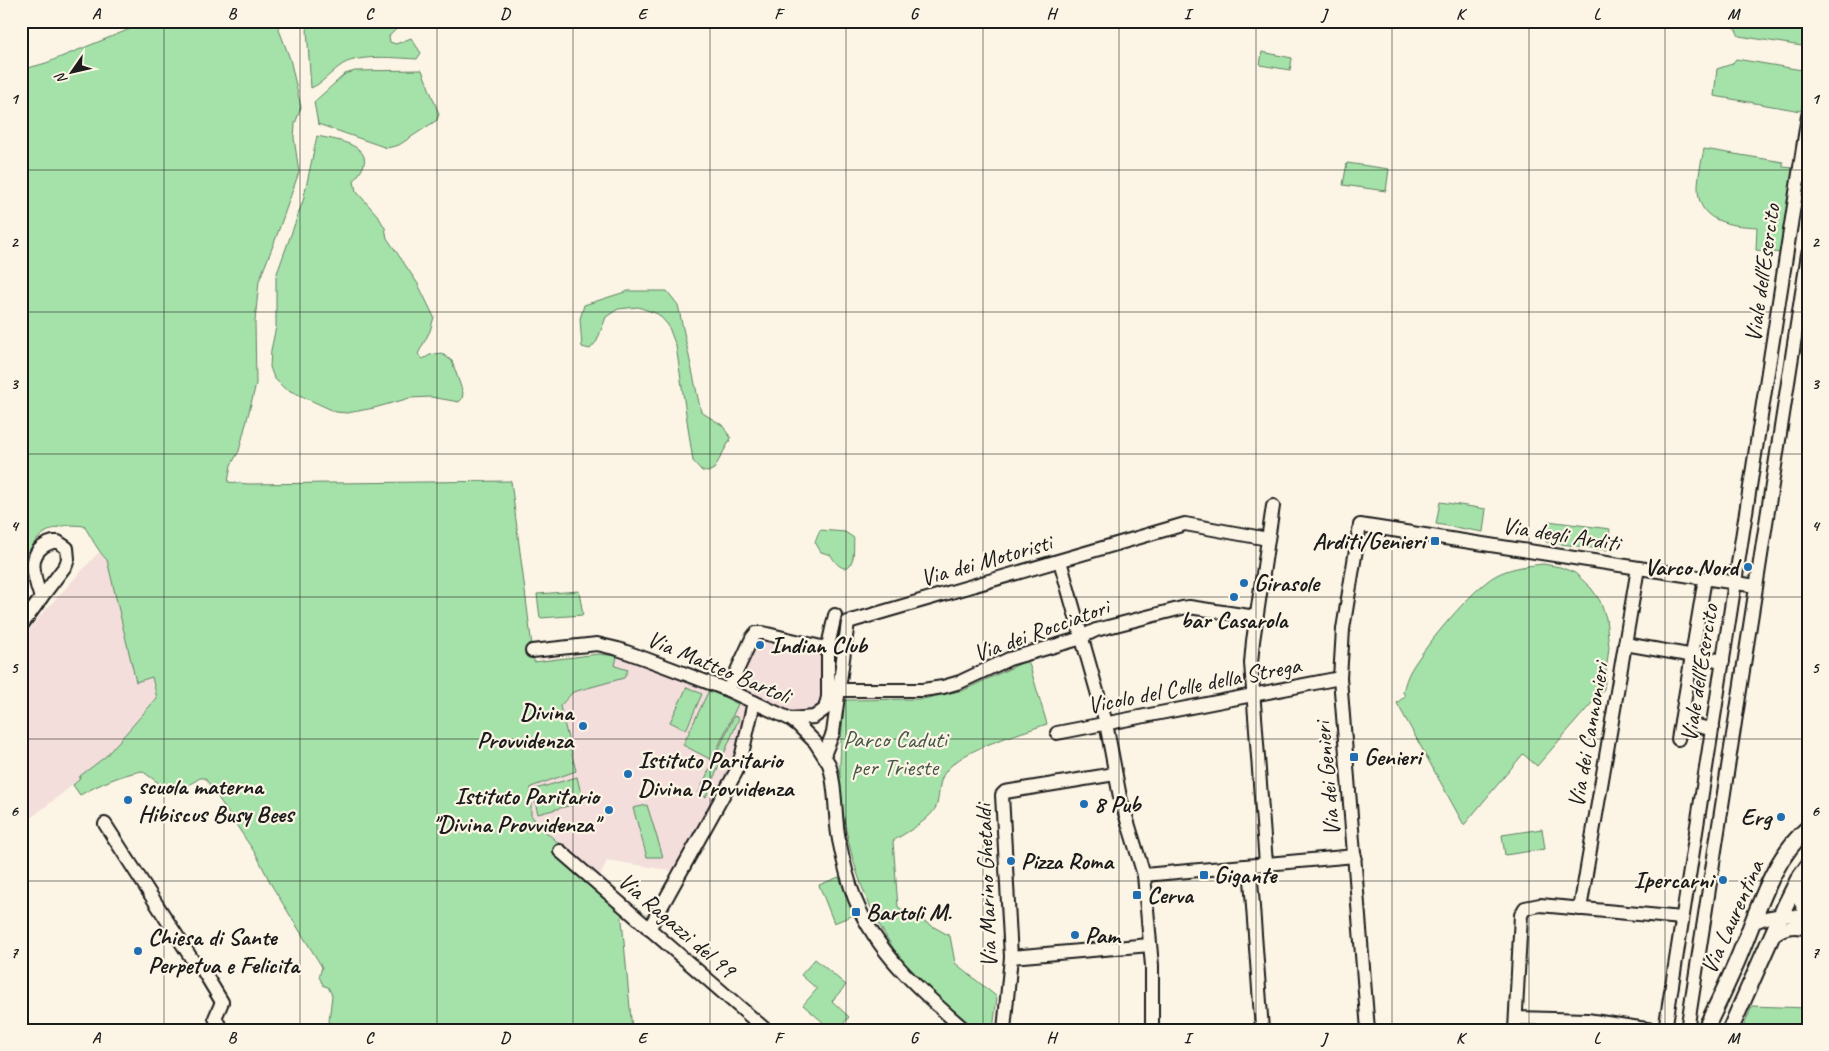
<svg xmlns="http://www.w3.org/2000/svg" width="1829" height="1051" viewBox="0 0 1829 1051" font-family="Caveat,sans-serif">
	<rect width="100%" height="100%" fill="#fcf5e5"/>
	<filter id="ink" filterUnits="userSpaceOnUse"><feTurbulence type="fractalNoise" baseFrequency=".02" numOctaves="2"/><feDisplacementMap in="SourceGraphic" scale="10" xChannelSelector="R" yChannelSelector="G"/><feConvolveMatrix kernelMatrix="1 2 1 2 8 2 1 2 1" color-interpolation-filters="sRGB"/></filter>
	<g filter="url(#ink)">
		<!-- built -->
		<g fill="#f3dedc">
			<polygon points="99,552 107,560 136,682 152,677 157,698 105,757 80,776 79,780 26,822 21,820 21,641 39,617"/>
			<polygon points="756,635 826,650 823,708 790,717 731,689"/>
			<polygon points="598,654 628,658 746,704 735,760 673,871 607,860 600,877 540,827 531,815 531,787 541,660"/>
		</g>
		<!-- green -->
		<g fill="#a5e2a9" stroke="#607f62">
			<path d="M 150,21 L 278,21 L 278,27 L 290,59 L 301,107 L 295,124 L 294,138 L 299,172 L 276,238 L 259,281 L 255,321 L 256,384 L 239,451 L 231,465 L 228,482 L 248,484 L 511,481 L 534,662 L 598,654 L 617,656 L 615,666 L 628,670 L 624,678 L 573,692 L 560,706 L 576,771 L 531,787 L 531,815 L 540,827 L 561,845 L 554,855 L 617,910 L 621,909 L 632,1030 L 328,1030 L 332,995 L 328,987 L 324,986 L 319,977 L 322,967 L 272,886 L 257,856 L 205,778 L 200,778 L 174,794 L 142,771 C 120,775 100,784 80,795 L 73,785 L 79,780 L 80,776 L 105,757 L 157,698 L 152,677 L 136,682 L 107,560 C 97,550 92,538 84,526 C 51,521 27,538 24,572 L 21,572 L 21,70 L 46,63 Z"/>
			<path d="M 312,21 L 405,21 L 389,36 L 390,42 L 396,44 L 411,38 L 421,53 L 417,59 C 397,58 361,54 343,64 C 332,71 323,83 311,88 L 307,29 Z"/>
			<polygon points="1726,21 1808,21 1808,47 1739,36 1736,30"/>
			<polygon points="1262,52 1292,58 1290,70 1260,65"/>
			<polygon points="1736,59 1808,71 1801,111 1714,96 1717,69 1732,64"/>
			<polygon points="422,70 439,114 437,120 399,145 387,148 318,124 314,102 345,74 355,71"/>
			<path d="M 317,136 C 331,139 373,144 363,167 C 361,172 357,176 354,181 L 356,191 L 378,216 L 385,228 L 387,238 L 418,284 L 434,317 L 430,331 L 418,354 L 423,359 L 430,355 L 441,353 L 452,361 L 463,393 L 462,399 L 459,402 L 431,397 L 410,398 L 374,408 L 347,413 L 336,412 L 284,388 L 274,378 L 270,367 L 271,350 L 276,327 L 276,276 L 303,201 Z"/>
			<path d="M 1704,149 L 1783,162 L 1783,167 L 1793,168 L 1781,253 L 1756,250 L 1757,227 C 1746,226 1733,226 1723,222 C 1687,211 1699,176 1704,149 Z"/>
			<polygon points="1347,163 1389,169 1386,191 1343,185"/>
			<polygon points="628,291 667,291 678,305 701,412 722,425 731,438 714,469 708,472 702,471 693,461 676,346 668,325 658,314 638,307 618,309 606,317 597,341 590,349 582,347 580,319 584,305"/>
			<polygon points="1440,502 1486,509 1483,532 1436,524"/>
			<polygon points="1548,521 1610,529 1607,550 1546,542"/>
			<path d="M 820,530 L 845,532 L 854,538 C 853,545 855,556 851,563 C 845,575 834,562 831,555 L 821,552 L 815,542 Z"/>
			<path d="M 1543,564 L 1560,567 L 1575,573 L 1591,588 L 1600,601 L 1606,618 L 1609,647 L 1604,689 L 1537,766 L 1523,754 L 1464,825 L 1397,703 L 1405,696 L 1403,692 C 1405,684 1407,677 1411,670 C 1425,646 1472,589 1495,576 C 1509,568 1526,566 1543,564 Z"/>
			<polygon points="579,591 583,615 540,618 537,594"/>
			<path d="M 1028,660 L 1047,724 C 1019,734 964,748 946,771 C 938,781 940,793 937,804 C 933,819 905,833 893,841 L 898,907 L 950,936 L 955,963 L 997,997 L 993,1030 L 976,1030 C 957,1014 932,996 916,978 C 873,928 851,870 842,806 C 837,771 842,734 844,700 L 923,699 L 964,690 Z"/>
			<polygon points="687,687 702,694 686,730 670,722"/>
			<polygon points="709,690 738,704 712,760 683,745"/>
			<polygon points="734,716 739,718 706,797 698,794"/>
			<polygon points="577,777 583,802 538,814 532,790"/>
			<polygon points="647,805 663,857 647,857 633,808"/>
			<polygon points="1542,829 1545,849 1505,855 1502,835"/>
			<polygon points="839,877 854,915 834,923 819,885"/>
			<polygon points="815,959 846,985 832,1001 849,1017 838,1030 832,1030 803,1005 817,989 801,975"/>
			<polygon points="1752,1006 1808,1008 1808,1030 1742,1030"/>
		</g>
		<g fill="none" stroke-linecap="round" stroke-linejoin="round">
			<defs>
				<g id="minor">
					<path d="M 53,542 L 58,542 L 67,548 L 68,559 L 66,565 L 41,598 C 34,578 24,550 53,542 Z"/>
					<polyline points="1060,561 1106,723 1120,797 1144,875 1152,966 1152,1030"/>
					<polyline points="21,604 28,616"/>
					<polyline points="21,626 41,598"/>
					<polyline points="1625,644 1723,661"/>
					<path d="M 532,651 L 597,644 L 618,649 L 646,659 L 728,690 L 790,719 L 798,725 L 815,742 L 829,764 C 837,789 834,815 839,840 C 843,860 848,881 855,899 C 877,954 922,992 965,1030"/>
					<polyline points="728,690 752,638 756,633 763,633 821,647 828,646 835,615"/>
					<polyline points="840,690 923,690 943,687 960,682 1009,659 1075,640 1096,630 1182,608 1189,607 1256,617"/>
					<polyline points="790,719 814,717 825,709 828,697 828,646"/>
					<polyline points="1681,722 1706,728 1713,727"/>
					<polyline points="1057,733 1340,678"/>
					<polyline points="1678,739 1705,578"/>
					<polyline points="824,755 833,733 848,622 1185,524 1268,539"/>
					<polyline points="105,824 197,967 202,969 222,1002 215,1018 222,1030"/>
					<polyline points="560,851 766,1030"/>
					<polyline points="1266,864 1251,663 1253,641 1273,506"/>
					<polyline points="1250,866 1262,1030"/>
					<polyline points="1144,875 1355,856"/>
					<polyline points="1798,880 1800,901 1808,917"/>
					<polyline points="1580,909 1638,568"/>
					<path d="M 1752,923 C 1770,915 1790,913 1808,920"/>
					<polyline points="649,929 736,772 742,754 754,702"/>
					<path d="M 1771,937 C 1783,927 1793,925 1808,929"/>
					<polyline points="1011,957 1150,945"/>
					<polyline points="1516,1018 1587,1020 1653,1030"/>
					<polyline points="1004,1030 1011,957 1002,795 1005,792 1017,790 1115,774"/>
					<polyline points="1368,1030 1340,678 1343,629 1360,525 1756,586"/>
					<polyline points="1515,1030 1521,915 1525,908 1540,905 1682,918"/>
					<polyline points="1665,1030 1808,116"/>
					<polyline points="1687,1030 1808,254"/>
				</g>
				<g id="major">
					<path d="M 1705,1030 C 1718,1003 1731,977 1742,949 C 1759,908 1773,858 1808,828"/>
					<polyline points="1730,1030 1786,904 1798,880 1808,866"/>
				</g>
			</defs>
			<!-- minor casing -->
			<use href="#minor" stroke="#1c1c1c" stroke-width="16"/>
			<!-- major casing -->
			<use href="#major" stroke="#1c1c1c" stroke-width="19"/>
			<!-- minor -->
			<use href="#minor" stroke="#fcf5e5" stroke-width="12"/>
			<!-- major -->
			<use href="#major" stroke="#fcf5e5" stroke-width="15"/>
		</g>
	</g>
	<!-- grid -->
	<path fill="none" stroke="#1c1c1c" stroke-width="1" stroke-opacity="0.55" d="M 164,21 L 164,1030M 300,21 L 300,1030M 437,21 L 437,1030M 573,21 L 573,1030M 710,21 L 710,1030M 846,21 L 846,1030M 983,21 L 983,1030M 1119,21 L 1119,1030M 1256,21 L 1256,1030M 1392,21 L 1392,1030M 1529,21 L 1529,1030M 1665,21 L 1665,1030M 21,170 L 1808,170M 21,312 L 1808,312M 21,454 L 1808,454M 21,597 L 1808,597M 21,739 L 1808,739M 21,881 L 1808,881"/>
	<!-- markers -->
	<g fill="#1f6fb2" stroke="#fcf5e5" stroke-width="2">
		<rect x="1430" y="536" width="10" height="10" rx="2.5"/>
		<circle cx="1748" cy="567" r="5"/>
		<circle cx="1244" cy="583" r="5"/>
		<circle cx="1234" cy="597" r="5"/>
		<circle cx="760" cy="645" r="5"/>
		<circle cx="583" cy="726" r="5"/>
		<rect x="1349" y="752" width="10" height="10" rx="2.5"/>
		<circle cx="628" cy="774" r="5"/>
		<circle cx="128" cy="800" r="5"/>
		<circle cx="1084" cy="804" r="5"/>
		<circle cx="609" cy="810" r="5"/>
		<circle cx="1781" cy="817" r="5"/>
		<circle cx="1011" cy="861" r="5"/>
		<rect x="1199" y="870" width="10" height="10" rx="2.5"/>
		<circle cx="1723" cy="880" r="5"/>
		<rect x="1132" y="890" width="10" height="10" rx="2.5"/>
		<rect x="851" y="907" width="10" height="10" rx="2.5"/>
		<circle cx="1075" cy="935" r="5"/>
		<circle cx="138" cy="951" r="5"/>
	</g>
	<g text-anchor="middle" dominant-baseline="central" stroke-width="4.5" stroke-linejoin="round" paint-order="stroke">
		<!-- street labels -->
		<g font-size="24" fill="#1c1c1c" stroke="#fcf5e5">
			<text transform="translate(1762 273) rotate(-82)">Viale dell'Esercito</text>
			<text transform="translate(1561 534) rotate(9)">Via degli Arditi</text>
			<text transform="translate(986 560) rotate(-16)">Via dei Motoristi</text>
			<text transform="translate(1041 630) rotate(-20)">Via dei Rocciatori</text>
			<text transform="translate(719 667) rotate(23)">Via Matteo Bartoli</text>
			<text transform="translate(1699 673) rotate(-81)">Viale dell'Esercito</text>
			<text transform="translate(1194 685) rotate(-11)">Vicolo del Colle della Strega</text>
			<text transform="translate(1588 735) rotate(-80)">Via dei Cannonieri</text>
			<text transform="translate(1327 779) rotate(-95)">Via dei Genieri</text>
			<text transform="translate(986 886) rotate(-92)">Via Marino Ghetaldi</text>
			<text transform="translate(1732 917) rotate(-66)">Via Laurentina</text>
			<text transform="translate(677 925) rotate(41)">Via Ragazzi del 99</text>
		</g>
		<!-- poi labels -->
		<g font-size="24" font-weight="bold" fill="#1c1c1c" stroke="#fcf5e5" text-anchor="start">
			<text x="1425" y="541" text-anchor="end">Arditi/Genieri</text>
			<text x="1738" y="567" text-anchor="end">Varco Nord</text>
			<text x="1254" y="583">Girasole</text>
			<text x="1234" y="620" text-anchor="middle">bar Casarola</text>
			<text x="770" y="645">Indian Club</text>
			<text x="573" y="712" text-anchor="end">Divina<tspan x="573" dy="28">Provvidenza</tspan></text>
			<text x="1364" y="757">Genieri</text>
			<text x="638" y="760">Istituto Paritario<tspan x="638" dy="28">Divina Provvidenza</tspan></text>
			<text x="138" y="786">scuola materna<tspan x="138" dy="28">Hibiscus Busy Bees</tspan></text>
			<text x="599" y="796" text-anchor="end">Istituto Paritario<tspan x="599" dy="28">"Divina Provvidenza"</tspan></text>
			<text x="1094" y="804">8 Pub</text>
			<text x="1771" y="817" text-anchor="end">Erg</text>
			<text x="1021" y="861">Pizza Roma</text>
			<text x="1214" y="875">Gigante</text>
			<text x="1713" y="880" text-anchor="end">Ipercarni</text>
			<text x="1147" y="895">Cerva</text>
			<text x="866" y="912">Bartoli M.</text>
			<text x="1085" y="935">Pam</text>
			<text x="148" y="937">Chiesa di Sante<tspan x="148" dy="28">Perpetua e Felicita</tspan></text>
		</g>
		<!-- park labels -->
		<g font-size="24" fill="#455746" stroke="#fcf5e5">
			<text x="895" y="739">Parco Caduti<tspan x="895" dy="28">per Trieste</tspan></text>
		</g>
	</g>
	<!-- margin -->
	<rect width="1829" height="1051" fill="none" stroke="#fcf5e5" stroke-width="55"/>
	<!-- north arrow -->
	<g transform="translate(72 72) rotate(236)" stroke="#fcf5e5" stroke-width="4" paint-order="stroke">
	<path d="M0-4L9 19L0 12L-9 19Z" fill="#1c1c1c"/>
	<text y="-8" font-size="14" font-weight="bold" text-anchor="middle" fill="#1c1c1c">N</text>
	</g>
	<rect x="28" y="28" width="1774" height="996" fill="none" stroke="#1c1c1c" stroke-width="2"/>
	<g font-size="16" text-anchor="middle" font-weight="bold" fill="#1c1c1c">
		<text x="96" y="19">A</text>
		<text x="232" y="19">B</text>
		<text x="369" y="19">C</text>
		<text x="505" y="19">D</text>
		<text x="642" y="19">E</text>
		<text x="778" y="19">F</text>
		<text x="914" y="19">G</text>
		<text x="1051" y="19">H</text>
		<text x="1187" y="19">I</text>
		<text x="1324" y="19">J</text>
		<text x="1460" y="19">K</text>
		<text x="1597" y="19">L</text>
		<text x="1733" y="19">M</text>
		<text x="14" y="104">1</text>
		<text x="1815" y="104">1</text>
		<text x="14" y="247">2</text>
		<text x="1815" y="247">2</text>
		<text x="14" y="389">3</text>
		<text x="1815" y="389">3</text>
		<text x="14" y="531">4</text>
		<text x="1815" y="531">4</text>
		<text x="14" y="673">5</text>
		<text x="1815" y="673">5</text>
		<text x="14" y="816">6</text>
		<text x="1815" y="816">6</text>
		<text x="14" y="958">7</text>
		<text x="1815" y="958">7</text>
		<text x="96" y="1043">A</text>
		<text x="232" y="1043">B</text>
		<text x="369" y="1043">C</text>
		<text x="505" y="1043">D</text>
		<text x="642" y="1043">E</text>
		<text x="778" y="1043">F</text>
		<text x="914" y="1043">G</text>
		<text x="1051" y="1043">H</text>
		<text x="1187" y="1043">I</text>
		<text x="1324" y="1043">J</text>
		<text x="1460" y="1043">K</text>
		<text x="1597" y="1043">L</text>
		<text x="1733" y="1043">M</text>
	</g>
</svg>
